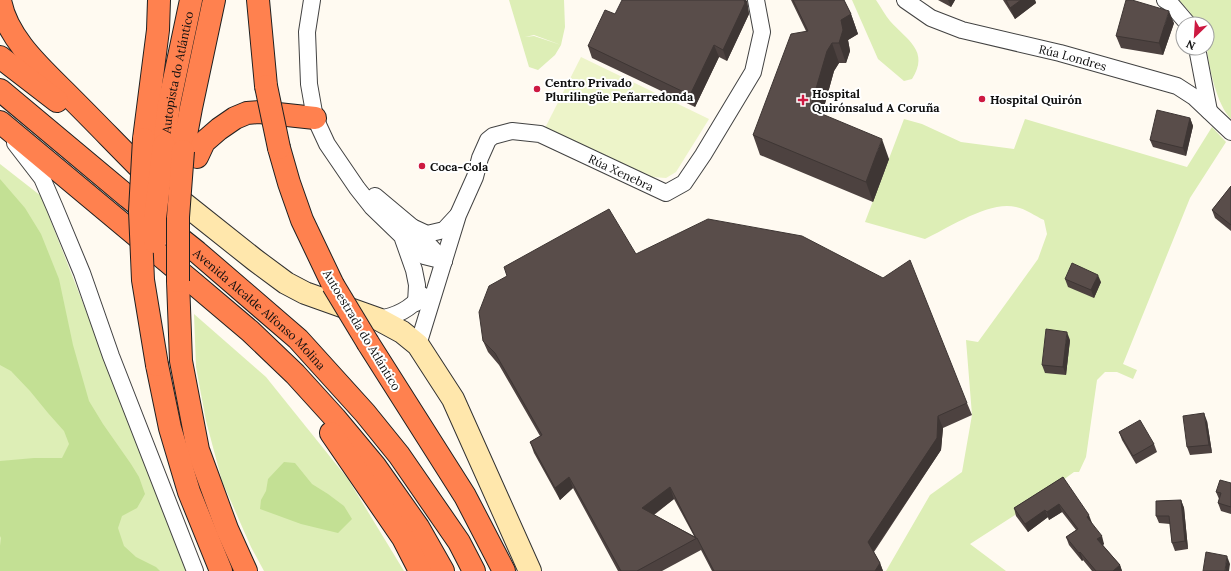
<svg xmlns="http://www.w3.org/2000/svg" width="1231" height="571" viewBox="0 0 1231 571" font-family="Lora,serif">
	<rect width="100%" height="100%" fill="#fffaf1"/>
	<!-- green -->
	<g fill="#ddeeb6">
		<polygon points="509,0 564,0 565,27 561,45 534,35 525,37 534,36 561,45 555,55 538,70 529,67"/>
		<path d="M 852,0 L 876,0 C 881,7 885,15 890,21 C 907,40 930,51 912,79 L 904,81 L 878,59 Z"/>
		<path d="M 1179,0 L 1231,0 L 1231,119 C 1217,105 1209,68 1207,49 C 1206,41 1207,32 1207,24 L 1196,24 L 1190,12 Z"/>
		<path d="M 904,119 L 922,124 L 961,142 L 1014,149 L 1025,119 L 1187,167 L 1212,127 L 1226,142 L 1190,198 L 1123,364 L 1137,370 L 1133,379 L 1117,372 L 1105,372 L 1097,380 L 1086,457 L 1079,472 L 1074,472 L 1015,515 L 970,544 L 1006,571 L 886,571 L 930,495 L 962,472 L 972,415 L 966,340 L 978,342 L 1038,259 L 1047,234 L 1044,220 C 1035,216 1026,209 1016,207 C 990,200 948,228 925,239 L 865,222 Z"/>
		<polygon points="0,164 41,196 188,571 0,571"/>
		<polygon points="194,314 266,377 348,479 404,571 264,571 251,547 222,481 206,421 196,367"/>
	</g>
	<!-- forest -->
	<g fill="#c3e094">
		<polygon points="0,179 25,208 41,234 59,279 73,345 89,401 103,424 131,464 139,477 145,494 137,508 122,516 118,528 124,546 136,557 156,567 160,571 0,571 0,546 1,538 0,536 0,461 34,458 62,458 69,444 64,431 48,413 30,391 11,371 0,365"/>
		<polygon points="284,462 295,463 312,484 328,494 344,506 352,519 338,533 301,524 260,509 261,500 266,491 268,479"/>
	</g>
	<!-- pitch -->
	<polygon fill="#edf4c9" points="581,57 709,119 676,172 666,178 652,177 545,128"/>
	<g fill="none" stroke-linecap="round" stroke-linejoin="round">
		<defs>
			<g id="street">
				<polyline points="312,0 307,32 309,84 315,118 327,144 357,188 372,207 402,236 414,270 417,285 416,303"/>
				<path id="s1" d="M 905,0 L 931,18 L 962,30 L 1060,53 L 1177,86 L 1194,97 L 1231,132"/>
				<polyline points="1165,0 1170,3 1188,24"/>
				<polyline points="1197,48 1209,111"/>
				<polyline points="15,143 42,178 55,208 82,273 111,356 195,571"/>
				<polyline points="375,196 412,227 444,261"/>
				<polyline points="414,228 427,234 444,230 457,216"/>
				<polyline points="404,239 424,256 444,261"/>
				<path d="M 378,319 C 397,316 410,309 422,295"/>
				<path id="s2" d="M 418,345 L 458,215 L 475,177 L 480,158 L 488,140 L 493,136 L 512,131 L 540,134 L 666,193 L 684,183 L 703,155 L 753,72 L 762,32 L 756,0"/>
			</g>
			<polyline id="secondary" points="167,190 255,260 286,283 305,293 378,319 402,332 418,345 453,399 530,571"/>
			<g id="highway">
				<path d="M 0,0 C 7,41 47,73 74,101 C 98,125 121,149 145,173"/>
				<polyline points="258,0 266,86"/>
				<polyline points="0,57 57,101"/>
				<path id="s3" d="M 0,90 L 128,197 L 197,252 L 298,339 L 365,413 L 399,455 L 459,542 L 474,571"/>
				<polyline points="0,122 192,282 250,331 295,374 335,418 375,466 418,527 443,571"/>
				<polyline points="144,139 158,30 159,0"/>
				<path id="s4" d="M 164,145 L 169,104 L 191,0"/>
				<polyline points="279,148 289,183 302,220 333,285"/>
				<polyline points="183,151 191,108 214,0"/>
				<polyline points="197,157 204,142 219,129 235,118 247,113 259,112 315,118"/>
				<polyline points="178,281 181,361 198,450 227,529 246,571"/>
				<polyline points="368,343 465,496 504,571"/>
				<polyline points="157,365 170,428 189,492 221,571"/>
				<polyline points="331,433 403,538 420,571"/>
			</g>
		</defs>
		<!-- street casing -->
		<use href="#street" stroke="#424242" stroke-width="18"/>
		<!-- secondary casing -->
		<use href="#secondary" stroke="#313131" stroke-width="24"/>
		<!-- highway casing -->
		<use href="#highway" stroke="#202020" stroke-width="24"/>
		<!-- street -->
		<use href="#street" stroke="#fff" stroke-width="16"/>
		<!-- secondary -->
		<use href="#secondary" stroke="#ffe7ac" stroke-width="22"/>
		<!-- highway -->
		<use href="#highway" stroke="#ff814f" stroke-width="22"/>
		<defs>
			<g id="highway-bridge">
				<polyline points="266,86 279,148"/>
				<polyline points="144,139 140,211 143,280 157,365"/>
				<polyline points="155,242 155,218 164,145"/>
				<polyline points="178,281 178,217 183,151"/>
				<polyline points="333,285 368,343"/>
			</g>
		</defs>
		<!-- highway-bridge casing -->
		<use href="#highway-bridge" stroke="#202020" stroke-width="24" stroke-linecap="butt"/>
		<!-- highway-bridge -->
		<use href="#highway-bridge" stroke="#ff814f" stroke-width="22"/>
	</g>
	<!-- wall -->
	<g fill="#4d4240" fill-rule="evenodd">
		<polygon points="791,0 844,0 851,14 858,34 848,40 850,51 846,63 839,63 834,71 822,114 889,159 873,202 760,155 753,135 806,31"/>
		<polygon points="938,0 955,0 951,7"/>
		<polygon points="1003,0 1035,0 1036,3 1015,19"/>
		<polygon points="747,1 749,14 727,61 719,57 695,107 592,58 588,46 615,14"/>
		<polygon points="1174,23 1163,55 1121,48 1116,36"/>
		<polygon points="1190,118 1193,126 1186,156 1153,147 1150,140"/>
		<polygon points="1231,186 1231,231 1215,218 1212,210"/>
		<path d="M 636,254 L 967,403 L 972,415 L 943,428 L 941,450 L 874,552 L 880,563 L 883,571 L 712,571 L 701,550 L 662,571 L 618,571 L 573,488 L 560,500 L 534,453 L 530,442 L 540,436 L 499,365 L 488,352 L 483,341 ZM 674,499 L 694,536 L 654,515 Z"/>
		<polygon points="1065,279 1101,282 1094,298 1068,287"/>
		<polygon points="1070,340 1066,375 1045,373 1042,365"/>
		<polygon points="1207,421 1212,453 1190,455 1187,447"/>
		<polygon points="1119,432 1154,444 1157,452 1136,464 1122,440"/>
		<polygon points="1063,477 1092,523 1104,544 1103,545 1120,565 1122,571 1092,571 1083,560 1082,561 1069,545 1066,537 1076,530 1062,512 1049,520 1048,517 1028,532 1016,516 1014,508"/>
		<polygon points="1231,483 1231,514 1221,511 1218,503 1219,499 1216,492"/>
		<polygon points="1181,500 1184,508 1188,549 1175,551 1172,543 1170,524 1159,523 1156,516"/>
	</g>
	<!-- shaded-wall -->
	<g fill="#3e3634">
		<polygon points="744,0 746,0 747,1 749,14 727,61 723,50"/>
		<polygon points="948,0 955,0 951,7"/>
		<polygon points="1021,0 1035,0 1036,3 1015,19 1010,8"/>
		<polygon points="1169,11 1174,23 1163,55 1159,43"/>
		<polygon points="851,14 858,34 848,40 850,51 846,63 839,43 841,20"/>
		<polygon points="832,43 839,63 834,71 818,129 810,109 827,51"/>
		<polygon points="714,45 719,57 695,107 690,95"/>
		<polygon points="1190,118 1193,126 1186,156 1183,148"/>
		<polygon points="882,139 889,159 873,202 866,182"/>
		<polygon points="1098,275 1101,282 1094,298 1091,290"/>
		<polygon points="1067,332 1070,340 1066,375 1063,367"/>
		<polygon points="1204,413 1207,421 1212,453 1209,445"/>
		<polygon points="938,416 943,428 941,450 872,553 868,542"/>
		<polygon points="569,477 573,488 560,500 555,488"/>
		<polygon points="670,487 674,499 646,520 642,508"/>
		<polygon points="1181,500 1184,508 1188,549 1185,541"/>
		<polygon points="1059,504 1062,512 1049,520 1047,512"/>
		<polygon points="1045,510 1048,517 1028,532 1025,524"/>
		<polygon points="1089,515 1092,523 1089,525 1087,517"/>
		<polygon points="1102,536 1104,544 1100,547 1097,539"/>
		<polygon points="1080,552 1083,560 1082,561 1079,553"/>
		<polygon points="1227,556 1230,564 1229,571 1225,571"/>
		<polygon points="880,563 883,571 875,571"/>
		<polygon points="1120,565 1122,571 1113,571"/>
	</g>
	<!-- building -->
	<g fill="#594d4a" stroke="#3e3634" fill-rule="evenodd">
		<polygon points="622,0 744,0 745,3 723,50 714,45 690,95 588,46 605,10 615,14"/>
		<polygon points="793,0 844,0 851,14 841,20 843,30 839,43 832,43 827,51 810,109 882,139 866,182 753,135 791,34 808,31"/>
		<polygon points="1006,0 1021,0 1010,8"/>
		<polygon points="1126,0 1132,0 1169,11 1159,43 1116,36"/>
		<polygon points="1157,110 1190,118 1183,148 1150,140"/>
		<polygon points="1231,186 1231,225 1212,210"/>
		<path d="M 609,209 L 636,254 L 708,219 L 802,236 L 883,278 L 910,260 L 967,403 L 938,416 L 937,438 L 868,542 L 880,563 L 875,571 L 714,571 L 697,538 L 637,571 L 621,571 L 569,477 L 555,488 L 530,442 L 542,435 L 495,353 L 483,341 L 479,312 L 489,286 L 507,276 L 504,267 ZM 670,487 L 696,538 L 642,508 Z"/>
		<polygon points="1072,263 1098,275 1091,290 1065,279"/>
		<polygon points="1046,329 1067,332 1063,367 1042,365"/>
		<polygon points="1204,413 1209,445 1187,447 1183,416"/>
		<polygon points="1140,420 1154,444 1133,456 1119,432"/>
		<polygon points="1063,477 1089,515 1087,517 1102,536 1097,539 1120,565 1113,571 1096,571 1080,552 1079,553 1066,537 1078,529 1059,504 1047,512 1045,510 1025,524 1014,508"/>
		<polygon points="1220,480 1231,483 1231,507 1218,503 1221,493 1216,492"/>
		<polygon points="1181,500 1185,541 1172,543 1169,516 1156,516 1156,501"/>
		<polygon points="1206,552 1227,556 1225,571 1203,571"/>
	</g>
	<!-- markers -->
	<g fill="#cd1941" stroke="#fff" stroke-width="1.5">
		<circle cx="537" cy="89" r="4"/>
		<circle cx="982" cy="99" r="4"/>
		<path d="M801 94h4v4h4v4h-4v4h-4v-4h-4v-4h4z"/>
		<circle cx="422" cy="166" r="4"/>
	</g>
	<g text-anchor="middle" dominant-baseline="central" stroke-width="4" stroke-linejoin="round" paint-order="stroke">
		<!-- street labels -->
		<g font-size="12" fill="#0f0f0f" stroke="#fff">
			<text stroke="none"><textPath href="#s1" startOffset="179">Rúa Londres</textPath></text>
			<text stroke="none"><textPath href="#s4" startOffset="74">Autopista do Atlántico</textPath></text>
			<text stroke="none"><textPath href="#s2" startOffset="361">Rúa Xenebra</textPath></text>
			<text stroke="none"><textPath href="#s3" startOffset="340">Avenida Alcalde Alfonso Molina</textPath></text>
			<text transform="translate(362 330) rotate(59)">Autoestrada do Atlántico</text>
		</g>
		<!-- poi labels -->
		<g font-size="12" font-weight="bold" fill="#0f0f0f" stroke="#fff" text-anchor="start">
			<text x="545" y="82">Centro Privado<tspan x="545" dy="14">Plurilingüe Peñarredonda</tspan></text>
			<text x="812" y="93">Hospital<tspan x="812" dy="14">Quirónsalud A Coruña</tspan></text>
			<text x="990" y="99">Hospital Quirón</text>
			<text x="430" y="166">Coca-Cola</text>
		</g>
	</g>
	<!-- north arrow -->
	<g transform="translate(1195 36) rotate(205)"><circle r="19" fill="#ffffff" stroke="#9f9f9f"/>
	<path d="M0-3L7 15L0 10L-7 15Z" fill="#cd1941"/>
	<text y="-6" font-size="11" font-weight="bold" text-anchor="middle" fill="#0f0f0f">N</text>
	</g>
</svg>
